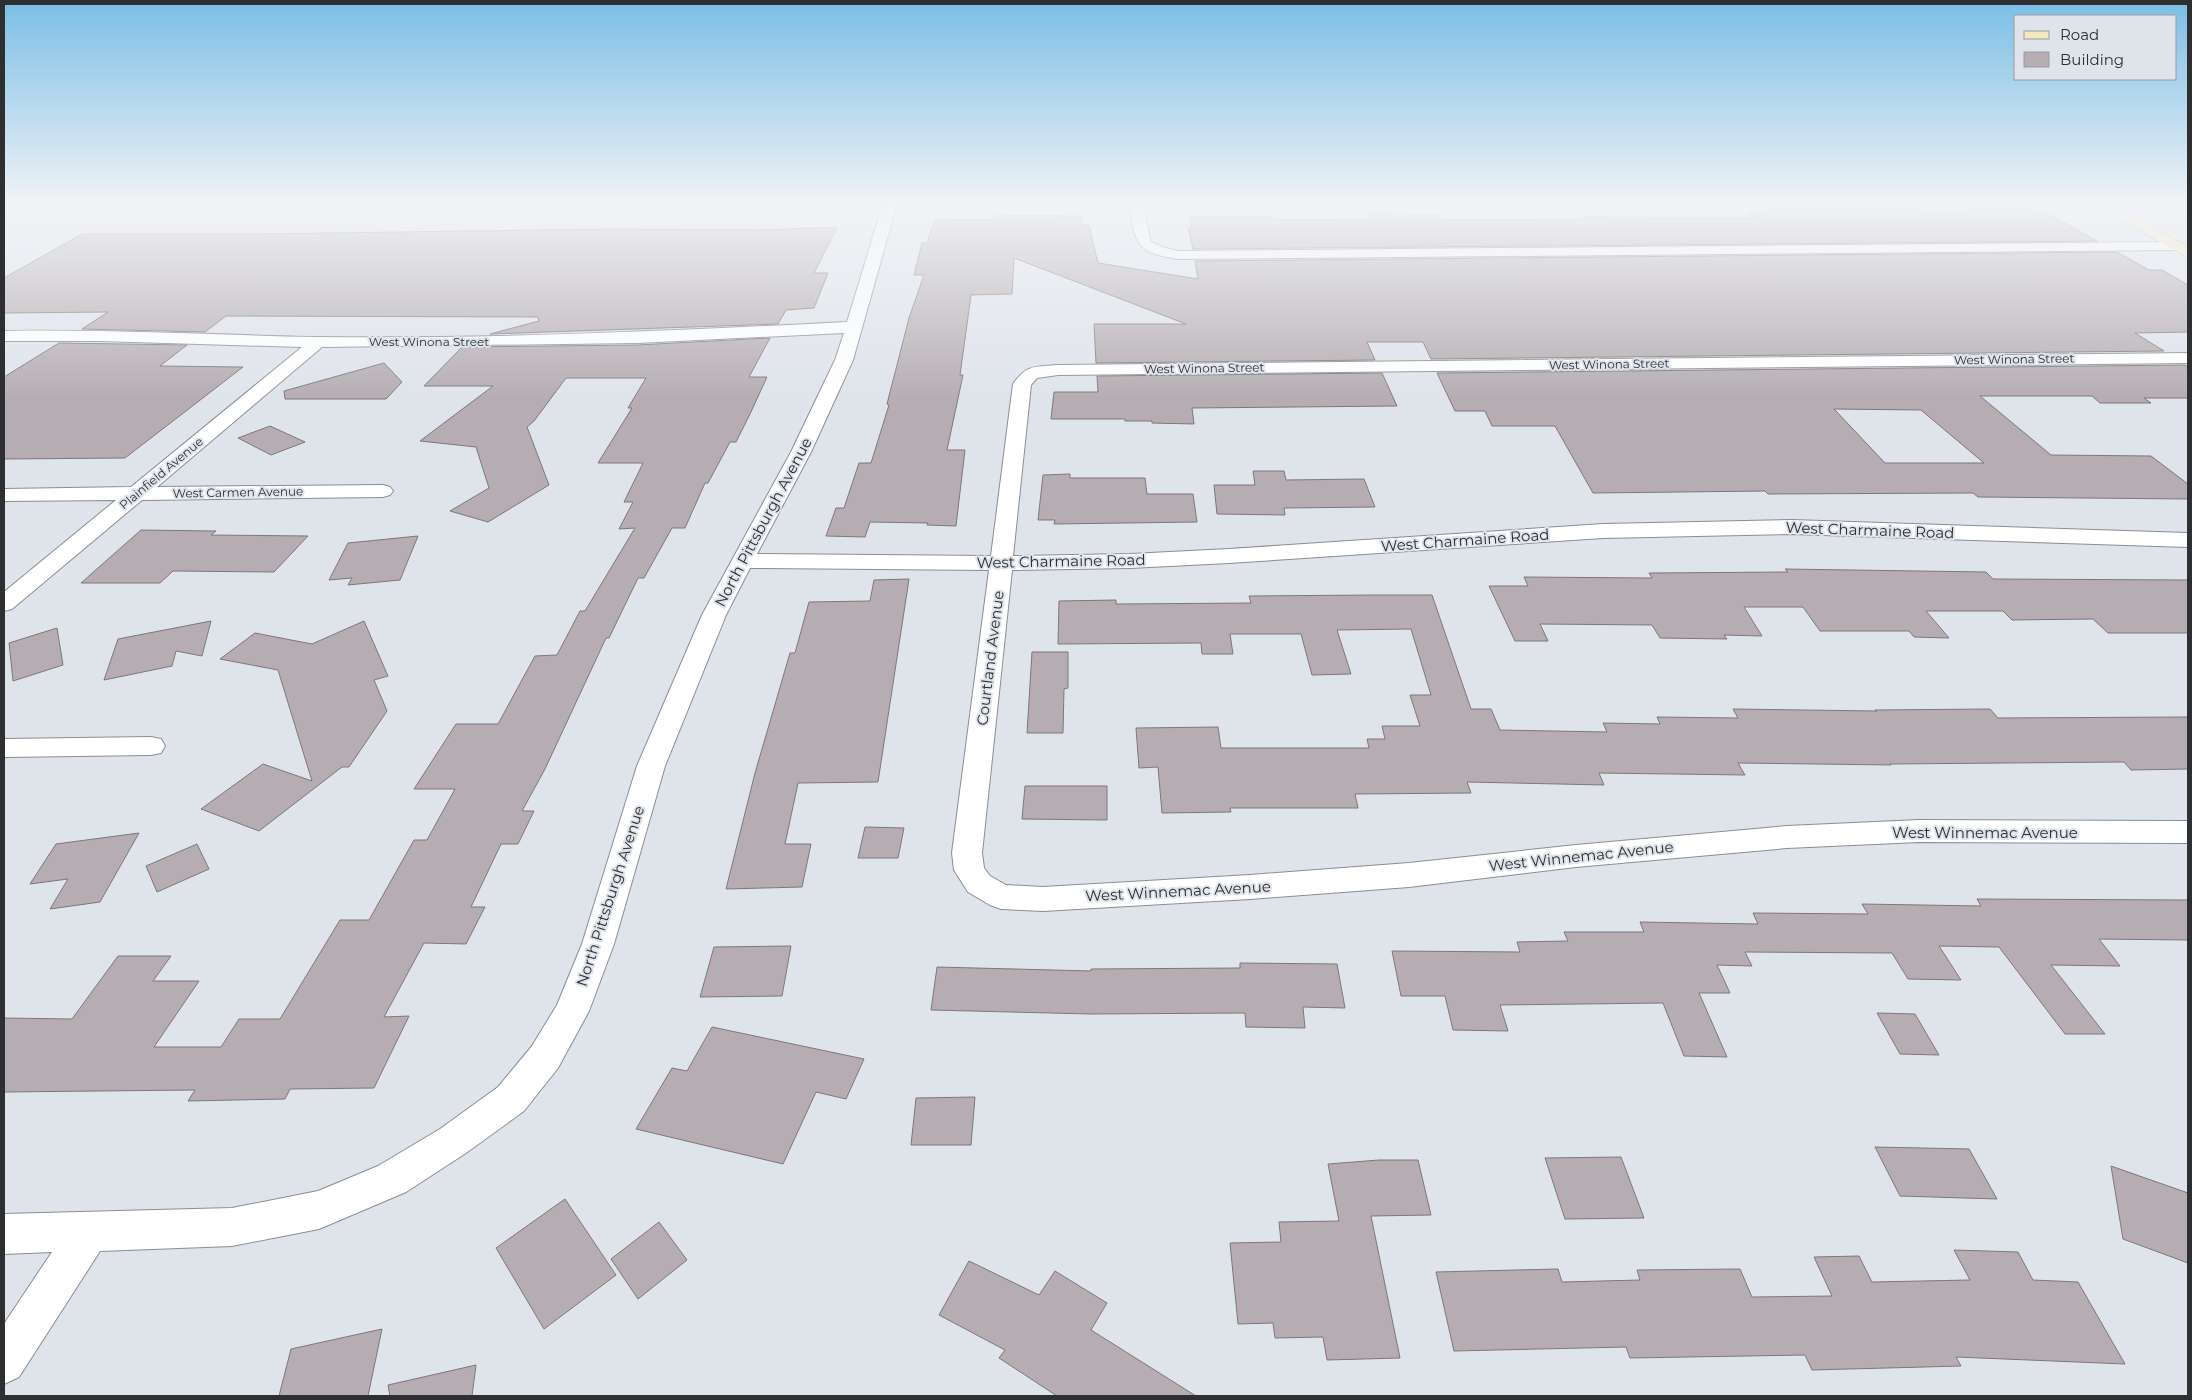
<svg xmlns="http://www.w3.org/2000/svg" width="2192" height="1400" viewBox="0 0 2192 1400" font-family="Montserrat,sans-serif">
	<rect width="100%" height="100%" fill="#dfe4eb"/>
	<!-- building -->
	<g fill="#b5adb1" stroke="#7e777a" fill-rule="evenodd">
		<polygon points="1917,207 2040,209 2097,241 1193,249 1188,228 1192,228 1190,217 1273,217 1274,220 1372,219 1368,213 1439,215 1442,220 1585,219 1583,217 1754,218 1749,213 1763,213 1759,209 1920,209"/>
		<polygon points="995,215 1081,216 1082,225 1089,225 1098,263 1198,279 1195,261 2117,252 2149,270 2162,270 2188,285 2188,332 2135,333 2164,351 1431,359 1423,342 1367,342 1375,360 1096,363 1094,324 1186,324 1014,258 1012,294 971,295 960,375 963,375 947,450 965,450 956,526 927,525 928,523 870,522 865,537 826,536 836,508 844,508 859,463 871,463 889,405 887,404 909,318 924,275 914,275 922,243 927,243 935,219 994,220"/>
		<polygon points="810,228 837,228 814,273 828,273 814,308 786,310 778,324 490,334 539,321 538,317 226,316 205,332 82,329 108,312 4,313 4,278 82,234 256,234 611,229 762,230"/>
		<polygon points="770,338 749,377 767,377 750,414 736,442 730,442 708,483 705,483 685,528 672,528 644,578 638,578 609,638 606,638 545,769 522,811 534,811 518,844 501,844 471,907 485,907 466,944 424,943 384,1017 409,1016 374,1088 290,1089 285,1099 188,1101 195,1090 4,1092 4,1018 72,1019 118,956 171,956 153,981 199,981 154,1047 221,1047 239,1019 280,1019 340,920 369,920 414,840 427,840 455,789 414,789 456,724 498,724 535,656 557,655 580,611 585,611 635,528 619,529 633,502 624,502 643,463 598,463 632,408 628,408 646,378 566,378 534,421 527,427 549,485 488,522 450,511 489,488 476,447 420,441 493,386 424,386 462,347 637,345"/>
		<polygon points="59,343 187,345 160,366 243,367 125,458 4,459 4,377"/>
		<polygon points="384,363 402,382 386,399 285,399 284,391"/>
		<path d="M 2185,365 L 2188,367 L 2188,398 L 2144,398 L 2151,403 L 2100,403 L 2092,396 L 1980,396 L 2051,455 L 2151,456 L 2188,484 L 2188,499 L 1978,497 L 1973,493 L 1768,494 L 1765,491 L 1593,493 L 1555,426 L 1492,426 L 1485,411 L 1455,411 L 1437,373 ZM 1834,409 L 1921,410 L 1984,463 L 1885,463 Z"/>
		<polygon points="1382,373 1397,406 1192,408 1194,424 1152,423 1152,421 1125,421 1125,419 1051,419 1054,392 1098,392 1097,376"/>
		<polygon points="270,426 305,442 271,455 238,438"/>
		<polygon points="1253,471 1284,471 1286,480 1364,479 1375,507 1284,508 1285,515 1217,514 1214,485 1255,485"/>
		<polygon points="1070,474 1070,478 1145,478 1147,494 1193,494 1197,522 1054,524 1055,520 1038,520 1043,475"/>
		<polygon points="141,530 216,531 211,535 308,536 274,572 173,571 160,583 81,583"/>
		<polygon points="418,536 400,580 348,585 352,578 329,580 348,543"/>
		<polygon points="1785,569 1986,572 1993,579 2188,580 2188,633 2108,633 2093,619 2012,620 2003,611 1926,611 1949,638 1914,637 1909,631 1820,631 1803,607 1744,607 1762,636 1724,635 1727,639 1660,638 1652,625 1540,624 1548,641 1515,641 1489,586 1528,586 1524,577 1652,578 1649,573 1788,572"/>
		<polygon points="909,579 878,782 798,783 785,844 811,844 802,887 726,889 755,773 790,653 795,653 809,602 870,601 874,580"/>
		<polygon points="1373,595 1432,595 1471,709 1491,709 1500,730 1607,732 1603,723 1660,724 1657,717 1738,718 1733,709 1877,711 1875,710 1990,709 1998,718 2188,717 2188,769 2131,770 2124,762 1890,764 1891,765 1738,763 1745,775 1599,773 1604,785 1467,782 1471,793 1355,794 1358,808 1230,808 1231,812 1162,813 1158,767 1139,768 1136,728 1218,727 1221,748 1369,748 1367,739 1385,739 1382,726 1420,726 1410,695 1431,695 1411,629 1337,630 1351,674 1312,675 1301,634 1230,634 1233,654 1202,654 1201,643 1058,644 1059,601 1116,600 1116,604 1251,603 1249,596"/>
		<polygon points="211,621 202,656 176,651 172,666 104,680 118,639"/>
		<polygon points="364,621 388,676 374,680 387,711 349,767 342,767 259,831 201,809 263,764 312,781 278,670 220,659 255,633 312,644"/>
		<polygon points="57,628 63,665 13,681 9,643"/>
		<polygon points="1032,652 1068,652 1068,688 1064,689 1063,733 1027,733"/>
		<polygon points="1025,786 1107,786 1107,820 1022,819"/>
		<polygon points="865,827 904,828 898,858 858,858"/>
		<polygon points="139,833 100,902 50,909 68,879 30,884 56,844"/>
		<polygon points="197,844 209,869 157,892 146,866"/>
		<polygon points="1977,899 2188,900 2188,940 2099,939 2120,966 2051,965 2105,1034 2065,1034 1999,947 1939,946 1961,980 1908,979 1892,953 1745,952 1752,966 1717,965 1730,993 1699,993 1727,1057 1684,1056 1663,1003 1500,1005 1508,1031 1453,1030 1445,996 1401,996 1392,951 1520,952 1517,942 1568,941 1564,932 1644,932 1640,922 1758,924 1753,913 1868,914 1862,904 1981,906"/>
		<polygon points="791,946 782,996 700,997 714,947"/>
		<polygon points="1240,963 1337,964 1345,1008 1303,1007 1305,1028 1246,1027 1245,1013 1091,1014 931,1010 937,967 1091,971 1091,969 1240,968"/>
		<polygon points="1877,1013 1915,1014 1939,1055 1900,1054"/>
		<polygon points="712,1027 864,1059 846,1099 816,1092 783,1164 636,1129 672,1068 687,1071"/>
		<polygon points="975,1097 971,1145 911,1145 916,1098"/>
		<polygon points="1875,1147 1969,1149 1997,1199 1900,1196"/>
		<polygon points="1621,1157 1644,1218 1565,1219 1545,1158"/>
		<polygon points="1379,1160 1418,1160 1431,1215 1371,1216 1400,1358 1327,1360 1323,1337 1275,1338 1273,1323 1238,1324 1230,1243 1281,1242 1279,1222 1339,1221 1328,1164"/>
		<polygon points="2111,1166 2188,1193 2188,1263 2123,1239"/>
		<polygon points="565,1199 616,1275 544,1329 496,1248"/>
		<polygon points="659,1222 687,1260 638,1299 611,1259"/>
		<polygon points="1954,1250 2018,1252 2033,1280 2078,1282 2125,1364 1956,1357 1961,1366 1812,1370 1805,1355 1630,1358 1626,1347 1454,1351 1436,1272 1558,1269 1562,1282 1640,1280 1637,1270 1740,1269 1752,1297 1832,1296 1814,1257 1859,1256 1872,1282 1970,1280"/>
		<polygon points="969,1261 1039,1295 1055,1271 1107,1303 1091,1330 1196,1396 1057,1396 999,1358 1005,1350 939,1315"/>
		<polygon points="382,1329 368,1396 279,1396 291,1349"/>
		<polygon points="476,1365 472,1396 390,1396 388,1385"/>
	</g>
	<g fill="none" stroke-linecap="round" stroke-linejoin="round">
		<defs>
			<g id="street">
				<path d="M 883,204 L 897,204 L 853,360 L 811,452 L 757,554 L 991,556 L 1013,384 C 1027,364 1035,367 1058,365 L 2188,353 L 2188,363 L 1058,375 L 1037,378 L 1031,385 L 1013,556 L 1130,554 L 1229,549 L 1603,524 L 1792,520 L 2188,533 L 2188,547 L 1792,534 L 1603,538 L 1229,563 L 1130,568 L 1012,570 L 982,853 L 984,868 L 990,876 L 1006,885 L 1043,887 L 1250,875 L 1409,863 L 1576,845 L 1787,826 L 1919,820 L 2188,821 L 2188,843 L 1919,842 L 1787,848 L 1576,867 L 1409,887 L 1250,899 L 1043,911 L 1001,909 L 990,905 L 968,892 L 954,870 L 952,853 L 989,570 L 750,568 L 726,615 L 665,766 L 614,944 L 589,1011 L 558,1068 L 524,1111 L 466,1153 L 406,1192 L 319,1229 L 232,1246 L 100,1251 L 19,1377 L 4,1384 L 4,1324 L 52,1252 L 4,1254 L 4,1214 L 232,1208 L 318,1191 L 378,1166 L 440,1129 L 498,1087 L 532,1046 L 557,1005 L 582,944 L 637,766 L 702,615 L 791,452 L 835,360 L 844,333 L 637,343 L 322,347 L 157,487 L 383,485 L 390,487 L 393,491 L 390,495 L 383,497 L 142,500 L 12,609 L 4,611 L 4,592 L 116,500 L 4,501 L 4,489 L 131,487 L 302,347 L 100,341 L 4,341 L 4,331 C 108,329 213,335 317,337 C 494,339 670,331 847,322 Z"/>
				<path d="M 1137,208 L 1144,212 L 1151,242 L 1162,247 L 1178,251 L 2177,242 L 2182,243 L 2184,246 L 2182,249 L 2177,250 L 1178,259 C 1142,253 1136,249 1130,212 Z"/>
				<polygon points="151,737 161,739 165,746 161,753 151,755 4,757 4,739"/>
			</g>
			<g id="secondary">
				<polygon points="198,204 884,204 877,208 4,214 4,206"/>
				<polygon points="2090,204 2108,204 2188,246 2188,257 2183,255"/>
			</g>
		</defs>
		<!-- street casing -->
		<use href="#street" stroke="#898e94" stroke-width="2"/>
		<!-- secondary casing -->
		<use href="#secondary" stroke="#898e94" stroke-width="1"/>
		<!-- street -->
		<use href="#street" fill="#fff" fill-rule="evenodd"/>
		<!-- secondary -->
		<use href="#secondary" fill="#f5e8ba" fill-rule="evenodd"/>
	</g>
	<!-- sky -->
	<linearGradient id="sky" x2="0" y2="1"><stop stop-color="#7bbee6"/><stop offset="0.51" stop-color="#f1f3f6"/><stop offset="1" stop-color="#f1f3f6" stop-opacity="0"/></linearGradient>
	<rect width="2192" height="400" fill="url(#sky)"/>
	<g text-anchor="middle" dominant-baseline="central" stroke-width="4" stroke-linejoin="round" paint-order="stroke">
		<!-- far-street labels -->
		<g font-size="12" fill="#2d2f31" stroke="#dfe4eb">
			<text x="429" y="341">West Winona Street</text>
			<text transform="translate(2014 359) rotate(-1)">West Winona Street</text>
			<text transform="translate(1609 364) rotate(-1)">West Winona Street</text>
			<text transform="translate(1204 368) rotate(-1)">West Winona Street</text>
			<text transform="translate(161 473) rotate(-40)">Plainfield Avenue</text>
			<text transform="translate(238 492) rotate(-1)">West Carmen Avenue</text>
		</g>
		<!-- street labels -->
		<g font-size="15" fill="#2d2f31" stroke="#dfe4eb">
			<text transform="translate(763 522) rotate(-62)">North Pittsburgh Avenue</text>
			<text transform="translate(1870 530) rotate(2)">West Charmaine Road</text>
			<text transform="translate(1465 540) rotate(-4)">West Charmaine Road</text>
			<text transform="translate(1061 561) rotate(-1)">West Charmaine Road</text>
			<text transform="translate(990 658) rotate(-83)">Courtland Avenue</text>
			<text x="1985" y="832">West Winnemac Avenue</text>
			<text transform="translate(1581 856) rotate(-6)">West Winnemac Avenue</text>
			<text transform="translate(1178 891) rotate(-3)">West Winnemac Avenue</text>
			<text transform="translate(610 896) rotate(-72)">North Pittsburgh Avenue</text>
		</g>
	</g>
	<!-- border -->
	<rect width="2192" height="1400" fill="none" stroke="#2d2f31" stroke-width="10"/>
	<!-- legend -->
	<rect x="2014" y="15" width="162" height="65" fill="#dfe4eb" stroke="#989ca1"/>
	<rect x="2024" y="31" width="25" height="8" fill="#f5e8ba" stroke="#989ca1"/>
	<text x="2060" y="40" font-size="15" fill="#2d2f31">Road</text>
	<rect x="2024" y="52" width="25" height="15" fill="#b5adb1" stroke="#989ca1"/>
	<text x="2060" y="65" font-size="15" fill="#2d2f31">Building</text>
</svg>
